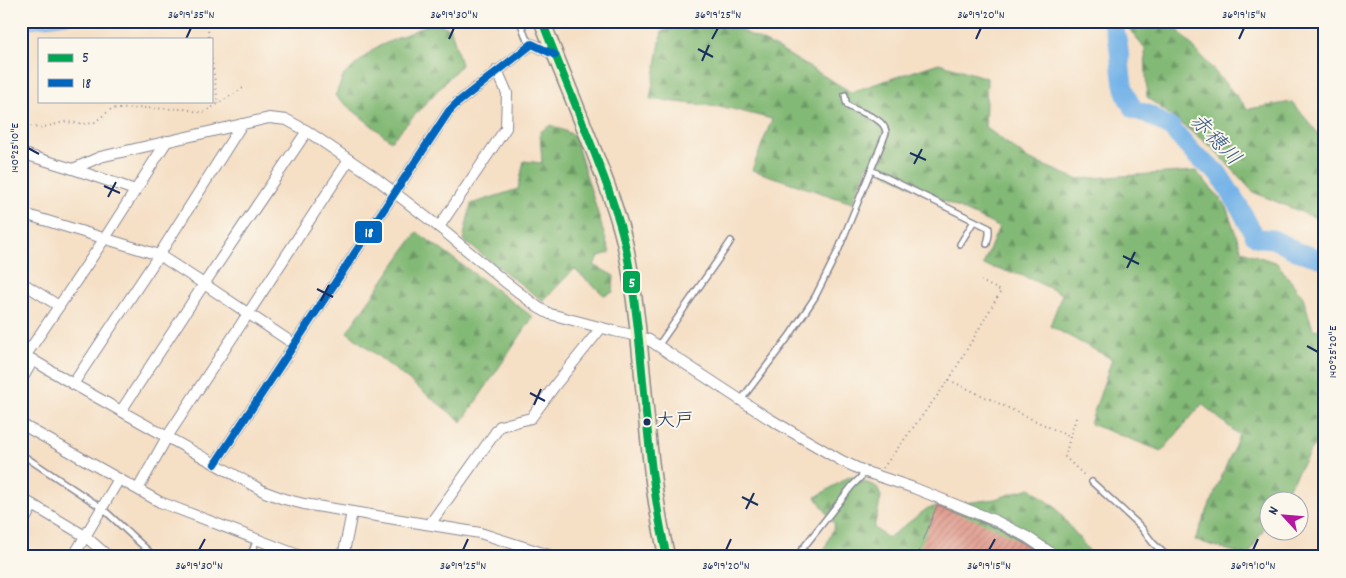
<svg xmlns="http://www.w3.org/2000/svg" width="1346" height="578" viewBox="0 0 1346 578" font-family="Dekko,'Klee One',sans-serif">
	<defs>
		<pattern id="forest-firs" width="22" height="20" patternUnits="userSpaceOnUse" patternTransform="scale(1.25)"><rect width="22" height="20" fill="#83b976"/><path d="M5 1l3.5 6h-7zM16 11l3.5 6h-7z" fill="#6a9764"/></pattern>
		<pattern id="building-hatch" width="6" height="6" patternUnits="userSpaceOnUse" patternTransform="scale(1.25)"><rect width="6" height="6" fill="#df9486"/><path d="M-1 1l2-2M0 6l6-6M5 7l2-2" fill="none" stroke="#b47971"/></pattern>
	</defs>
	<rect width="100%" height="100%" fill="#fbf7ec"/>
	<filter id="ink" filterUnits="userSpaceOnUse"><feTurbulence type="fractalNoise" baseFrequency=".02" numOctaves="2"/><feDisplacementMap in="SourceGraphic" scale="10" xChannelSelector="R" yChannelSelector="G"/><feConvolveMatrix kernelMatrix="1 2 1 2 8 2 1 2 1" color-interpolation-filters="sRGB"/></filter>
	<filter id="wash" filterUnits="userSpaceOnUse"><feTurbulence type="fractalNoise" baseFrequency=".0096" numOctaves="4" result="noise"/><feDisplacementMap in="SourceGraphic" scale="20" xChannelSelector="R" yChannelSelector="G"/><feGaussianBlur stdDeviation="1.12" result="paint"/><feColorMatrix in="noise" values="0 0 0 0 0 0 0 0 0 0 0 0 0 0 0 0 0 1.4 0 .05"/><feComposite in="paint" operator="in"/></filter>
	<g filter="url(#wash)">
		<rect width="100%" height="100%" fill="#f5dfc5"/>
		<!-- forest -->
		<g fill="url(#forest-firs)" stroke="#4f746a">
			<polygon points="707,21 722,21 777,48 851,92 939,63 987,78 985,127 1028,159 1077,179 1196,171 1225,204 1242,251 1277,263 1303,297 1313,329 1325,331 1325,455 1314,445 1281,500 1268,500 1268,521 1248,556 1195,540 1239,435 1202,404 1162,451 1090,424 1112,359 1050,326 1062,294 1024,276 983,265 999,227 868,165 852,203 752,170 772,119 728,108 650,99 662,31"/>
			<polygon points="1123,21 1170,21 1248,109 1292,102 1317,132 1325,146 1325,222 1253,192 1214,149 1147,97 1145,49"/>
			<polygon points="434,22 451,29 461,65 391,141 335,96 344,75 375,48"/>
			<polygon points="551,125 574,135 610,253 599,256 594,265 614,276 613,292 604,295 574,269 543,301 463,240 471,204 518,189 524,161 542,163 540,132"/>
			<polygon points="417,232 533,317 462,422 347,332"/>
			<polygon points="850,476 877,487 881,497 874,528 888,538 928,508 995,499 1030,488 1054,506 1094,557 821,557 835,525 816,497"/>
		</g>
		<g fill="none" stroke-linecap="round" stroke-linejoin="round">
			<!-- stream -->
			<polyline stroke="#75b3e8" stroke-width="3" points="21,28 77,21"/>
			<!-- river -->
			<path stroke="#75b3e8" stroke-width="19" d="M 1111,21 C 1114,28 1117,36 1118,43 C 1122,67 1119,91 1135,110 L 1148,114 L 1171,128 L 1196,156 L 1218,173 L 1239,206 L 1254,235 L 1259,238 L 1273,239 L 1296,251 L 1325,260"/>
		</g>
		<g id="blocks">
			<!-- building -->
			<polygon fill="url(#building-hatch)" points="937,505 993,527 1024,543 1044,557 917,557"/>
		</g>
	</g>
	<g filter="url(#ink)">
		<use href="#blocks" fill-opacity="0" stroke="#888792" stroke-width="1"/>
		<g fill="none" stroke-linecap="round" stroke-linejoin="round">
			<defs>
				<g id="lane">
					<polyline points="520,21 526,38 532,44"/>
					<polyline points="871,170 989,228 989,235 987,244"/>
					<polyline points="960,244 974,221"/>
					<polyline points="658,346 731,241"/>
					<path d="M 741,400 L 790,335 L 815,297 L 838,251 L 886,133 C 886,118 860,113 848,106 L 846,102 L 845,95"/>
					<polyline points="21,454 102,508 155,557"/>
					<polyline points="1092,482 1140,526 1153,543 1168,557"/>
					<polyline points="250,557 257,539"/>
					<polyline points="795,557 800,552 852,486 866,472"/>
				</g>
				<g id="street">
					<polyline points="21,153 73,169 135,190"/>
					<polyline points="73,169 100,157 269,118 287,120 307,131 373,176 439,227 504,281 539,308 550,314 614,331 638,336 649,340 768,418 842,461 866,472 914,488 996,521 1027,537 1057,557"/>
					<polyline points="21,213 159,255 204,284 294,344"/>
					<polyline points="439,227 506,128 507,93 497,70"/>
					<polyline points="21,282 59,306"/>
					<polyline points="21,353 73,384 265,492 284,499 304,504 480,533 555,557"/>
					<polyline points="26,355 105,238 167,141"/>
					<polyline points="21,381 33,360"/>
					<polyline points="73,384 159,255 242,124"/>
					<polyline points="121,411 204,284 307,131"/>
					<polyline points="21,424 160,502 303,557"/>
					<polyline points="215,464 449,111 457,103 532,44 555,55"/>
					<polyline points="138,489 167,437 349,160"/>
					<polyline points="21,498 85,536 109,557"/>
					<polyline points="430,524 500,426 531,418 556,384 601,328"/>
					<polyline points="21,526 33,505"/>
					<polyline points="73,557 119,479"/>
					<polyline points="343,557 352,512"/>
				</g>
				<path id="secondary" d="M 542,21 C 560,68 580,115 598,162 C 609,190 620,219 626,249 C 646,350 643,456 667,557"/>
			</defs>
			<!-- lane casing -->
			<use href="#lane" stroke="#888792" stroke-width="8"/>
			<!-- street casing -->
			<use href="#street" stroke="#888792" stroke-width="12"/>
			<!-- secondary casing -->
			<use href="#secondary" stroke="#888792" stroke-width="18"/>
			<!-- path -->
			<g stroke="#888792" stroke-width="2" stroke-dasharray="1 4" stroke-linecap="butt">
				<polyline points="207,21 209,39"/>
				<polyline points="211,54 218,104"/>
				<polyline points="21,123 33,127 40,128 65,122 88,124 95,122 110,110 113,108 118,109 141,108 184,109 203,113 243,88"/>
				<polyline points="949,380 1070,437"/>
				<polyline points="1076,418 1070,437 1065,457 1086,477"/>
				<polyline points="883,468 949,380 1001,291 981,281"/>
			</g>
			<!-- lane -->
			<use href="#lane" stroke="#fff" stroke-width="5"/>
			<!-- street -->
			<use href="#street" stroke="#fff" stroke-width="10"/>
			<!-- secondary -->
			<use href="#secondary" stroke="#f7e9c3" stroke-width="15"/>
			<defs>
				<path id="bus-1" d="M 542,21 C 560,68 580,115 598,162 C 609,190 620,219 626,249 C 646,350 643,456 667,557"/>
				<polyline id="bus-2" points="215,464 449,111 457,103 532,44 555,55"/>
			</defs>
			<!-- bus-1 casing -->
			<use href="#bus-1" stroke="#fbf7ec" stroke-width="11"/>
			<!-- bus-2 casing -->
			<use href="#bus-2" stroke="#fbf7ec" stroke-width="11"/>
			<!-- bus-1 -->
			<use href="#bus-1" stroke="#00a651" stroke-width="8"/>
			<!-- bus-2 -->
			<use href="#bus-2" stroke="#0065bd" stroke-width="8"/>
		</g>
	</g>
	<!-- ticks -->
	<path fill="none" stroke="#1b2f5e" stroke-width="2" d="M 186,39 L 191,28M 449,39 L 454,28M 712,39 L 718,28M 976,39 L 981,28M 1239,39 L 1244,28M 698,49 L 713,57M 702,61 L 709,45M 28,148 L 39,154M 910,153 L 926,160M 914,164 L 922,149M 104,186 L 120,193M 108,197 L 116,182M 1123,256 L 1139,264M 1127,268 L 1135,252M 317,289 L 333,297M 321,301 L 329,285M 1307,346 L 1318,352M 530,393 L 545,401M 534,405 L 541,389M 742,497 L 758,505M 746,509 L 754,493M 199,550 L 205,539M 463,550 L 468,539M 726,550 L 731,539M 989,550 L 995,539M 1253,550 L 1258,539"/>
	<!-- markers -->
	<circle fill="#1b2f5e" stroke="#fbf7ec" stroke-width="2" cx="647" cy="422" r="4.5"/>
	<g text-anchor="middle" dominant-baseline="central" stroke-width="4" stroke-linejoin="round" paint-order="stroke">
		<!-- bus labels -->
		<g font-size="19" fill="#1b2f5e" stroke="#fbf7ec" text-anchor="start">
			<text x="656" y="422">大戸</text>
		</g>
		<!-- water labels -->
		<g font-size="21" font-style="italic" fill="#365787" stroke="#fbf7ec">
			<text transform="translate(1214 141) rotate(46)">赤穂川</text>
		</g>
	</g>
	<g stroke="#fbf7ec" stroke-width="2">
		<rect x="354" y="220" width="29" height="24" rx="5" fill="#0065bd"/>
		<rect x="622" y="270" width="19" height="24" rx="5" fill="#00a651"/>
	</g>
	<g font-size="14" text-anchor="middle" font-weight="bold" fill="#fff">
		<text x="369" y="237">18</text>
		<text x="632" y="287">5</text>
	</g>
	<!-- margin -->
	<rect width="1346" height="578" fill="none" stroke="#fbf7ec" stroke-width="55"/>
	<!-- legend -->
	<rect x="38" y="38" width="175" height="65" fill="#fbf7ec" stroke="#a1a7b3"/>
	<rect x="48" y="54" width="25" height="8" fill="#00a651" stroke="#a1a7b3"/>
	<text x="82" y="62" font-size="15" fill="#1b2f5e">5</text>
	<rect x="48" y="79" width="25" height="8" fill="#0065bd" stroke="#a1a7b3"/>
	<text x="82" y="88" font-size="15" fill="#1b2f5e">18</text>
	<!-- north arrow -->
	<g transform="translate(1284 516) rotate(296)"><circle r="24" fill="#fbf7ec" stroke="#a1a7b3"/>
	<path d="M0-4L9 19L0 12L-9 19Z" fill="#b5179e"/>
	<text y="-8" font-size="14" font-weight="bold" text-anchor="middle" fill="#1b2f5e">N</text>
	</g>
	<rect x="28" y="28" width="1290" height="522" fill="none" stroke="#1b2f5e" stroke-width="2"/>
	<g font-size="12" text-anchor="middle" fill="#1b2f5e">
		<text x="191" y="18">36°19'35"N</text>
		<text x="454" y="18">36°19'30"N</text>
		<text x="718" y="18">36°19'25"N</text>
		<text x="981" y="18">36°19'20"N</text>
		<text x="1244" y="18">36°19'15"N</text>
		<text transform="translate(14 148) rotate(-90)" y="4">140°25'10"E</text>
		<text transform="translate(1332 352) rotate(-90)" y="4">140°25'20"E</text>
		<text x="199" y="569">36°19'30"N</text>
		<text x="463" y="569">36°19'25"N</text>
		<text x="726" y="569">36°19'20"N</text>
		<text x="989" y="569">36°19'15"N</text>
		<text x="1253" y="569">36°19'10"N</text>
	</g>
</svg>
